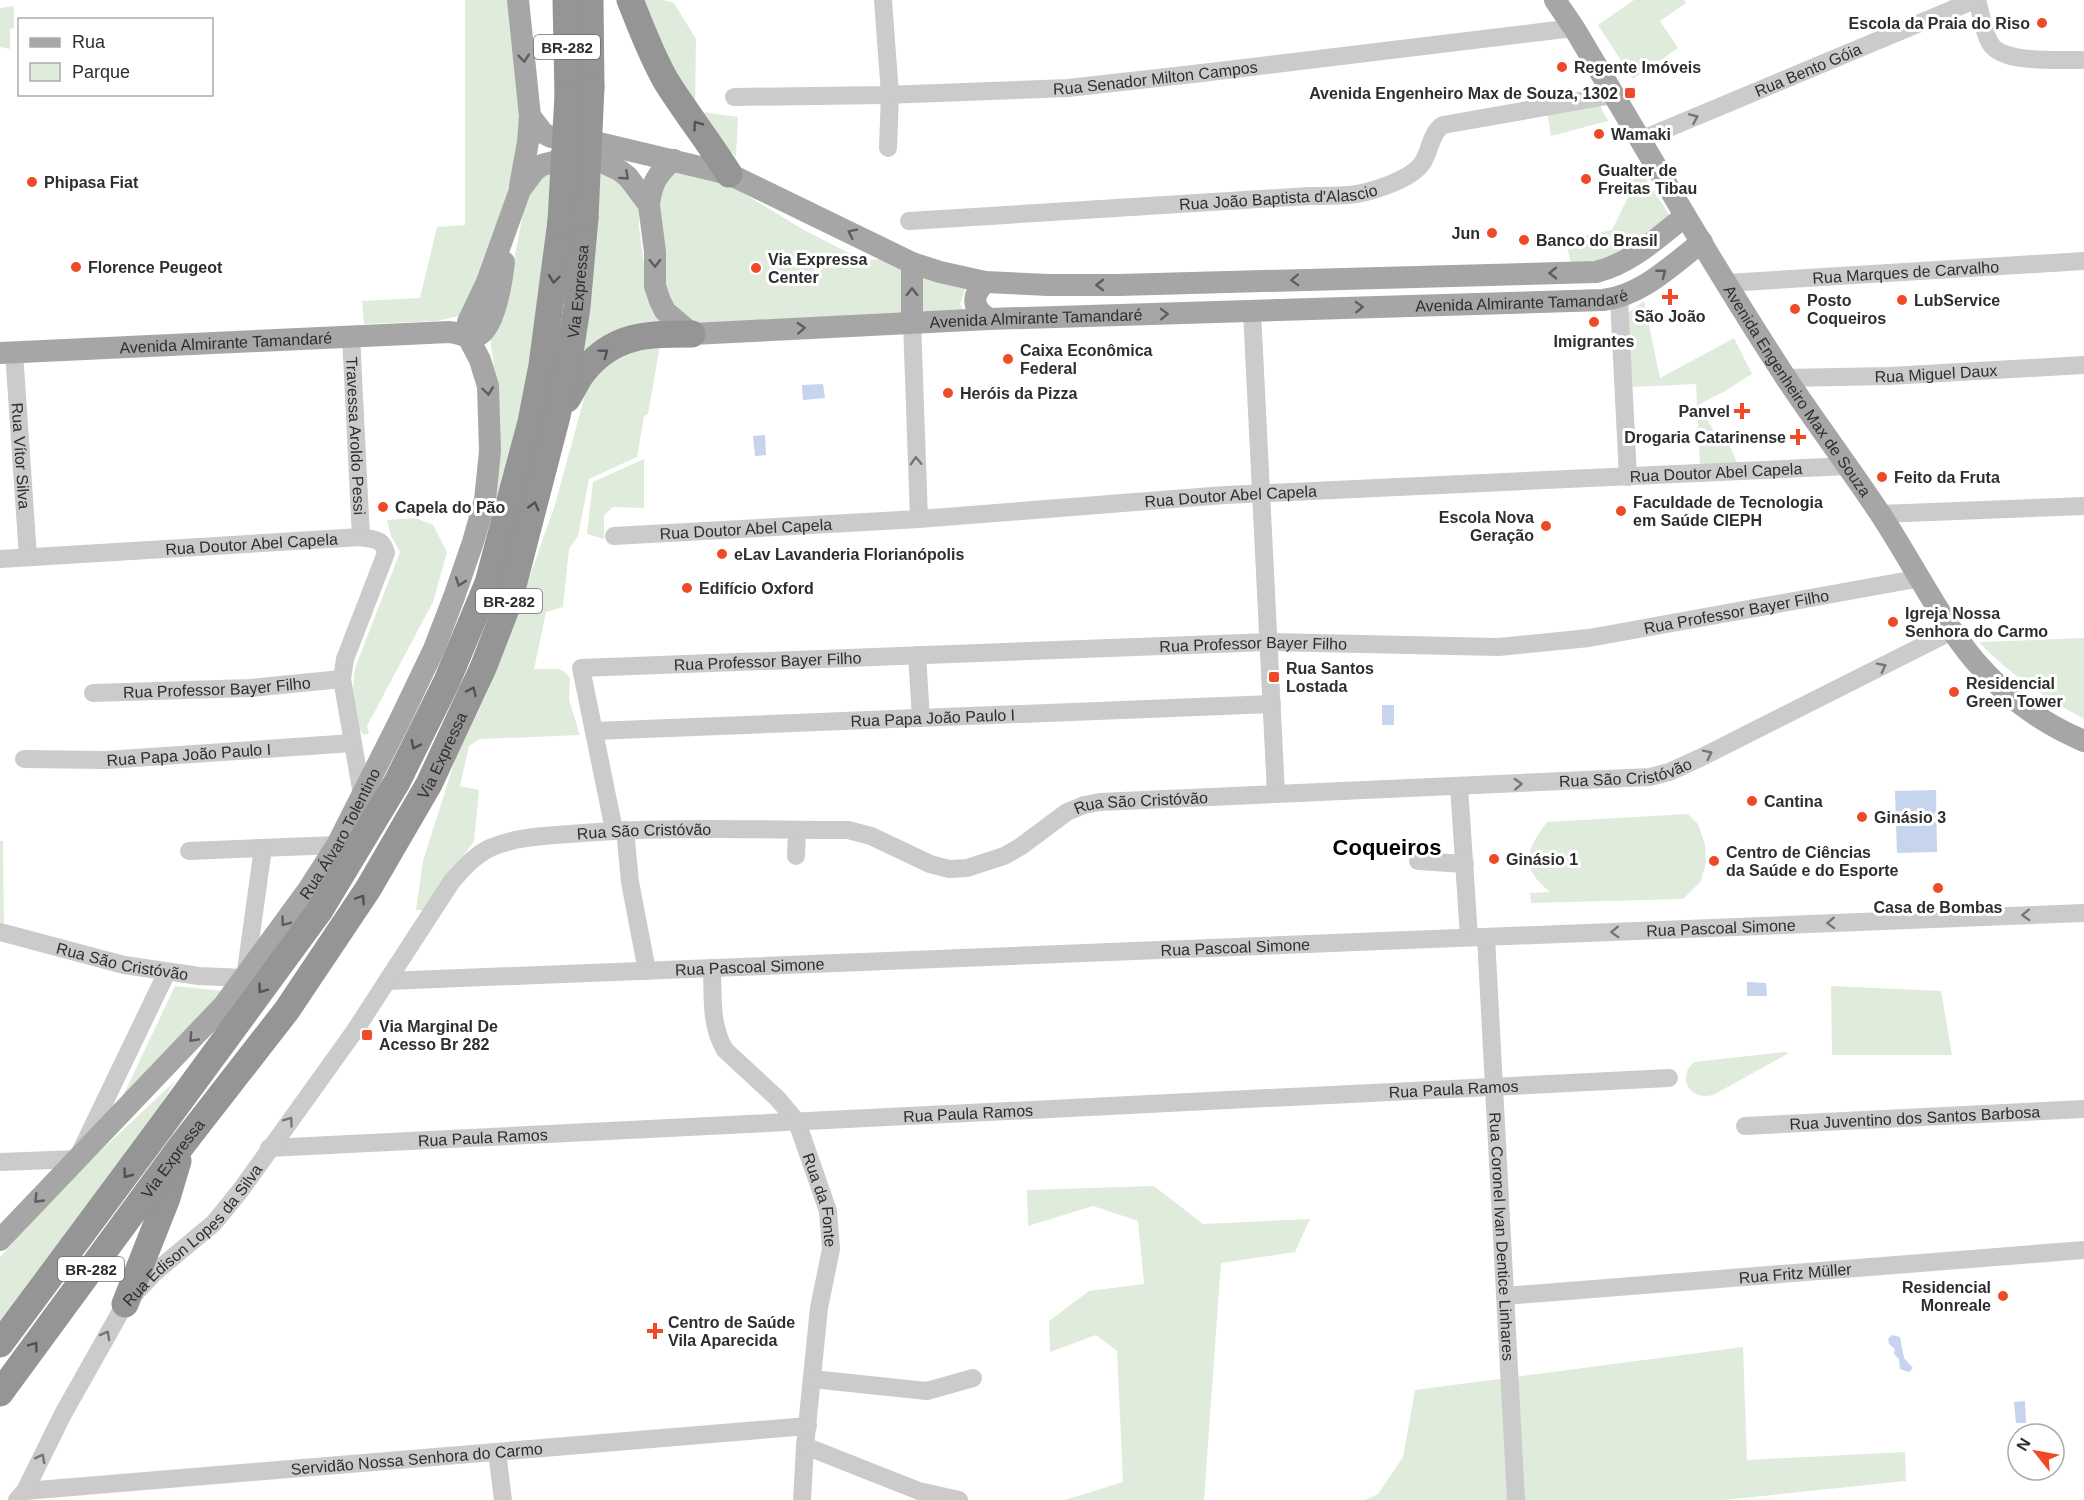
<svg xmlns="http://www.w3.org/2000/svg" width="2084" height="1500" viewBox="0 0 2084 1500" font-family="Arial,sans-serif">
	<rect width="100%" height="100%" fill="#fff"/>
	<!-- green -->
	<g fill="#e0ecdb">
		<polygon points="465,0 510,0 523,126 495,250 459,316 437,321 364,324 362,301 420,298 437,227 465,225"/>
		<polygon points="642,0 663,0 674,3 696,39 695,111 738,117 736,157 692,112"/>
		<polygon points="1634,0 1684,0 1686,3 1660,21 1678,48 1633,79 1598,25"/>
		<polygon points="14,6 14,28 10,29 10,49 0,47 0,8"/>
		<polygon points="1599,104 1608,121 1551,136 1547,111"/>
		<polygon points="1636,163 1672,219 1611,262 1571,263 1567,246 1571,239 1612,230 1631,191"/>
		<polygon points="555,167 526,388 494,513 496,384 490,336 511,275 527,193 535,178"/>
		<polygon points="672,169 723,181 804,230 853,255 868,260 886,259 900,265 903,273 904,313 695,323 666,299 659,185"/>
		<polygon points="601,172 613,174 639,203 639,227 644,264 644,284 654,312 663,324 581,362 594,265"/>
		<polygon points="921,273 966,288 960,304 964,312 922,311"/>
		<polygon points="1644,301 1660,378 1734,338 1752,374 1725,391 1698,405 1722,444 1729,444 1739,467 1700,467 1696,384 1632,387 1625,315"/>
		<polygon points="661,340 648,414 644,416 637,457 589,479 578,536 569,549 563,607 546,612 534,669 558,669 565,672 570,678 569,700 580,735 480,739 469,746 460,786 479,790 474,841 424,910 416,910 423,861 455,760 486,695 516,615 554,508 591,373 610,353"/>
		<polygon points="644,459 644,508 613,507 604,515 604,539 587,534 593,482"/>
		<polygon points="416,518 433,525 447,552 433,602 367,726 369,733 364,735 357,726 352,700 355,668 400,552 391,536 387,520"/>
		<path d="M 2084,638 L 2084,719 C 2045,698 2009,674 1979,642 Z"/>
		<path d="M 1688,814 L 1698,824 L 1705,844 L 1706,863 L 1701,881 L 1683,899 L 1531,903 L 1530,893 L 1550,892 C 1519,866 1525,852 1547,822 Z"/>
		<polygon points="0,841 3,841 4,928 0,927"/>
		<polygon points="175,986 223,991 122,1098"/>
		<polygon points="1831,986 1941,991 1952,1055 1832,1055"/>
		<path d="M 1785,1052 L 1789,1053 L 1713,1095 C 1690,1101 1676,1078 1694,1062 Z"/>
		<polygon points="175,1081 147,1129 0,1334 0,1257 72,1178"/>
		<polygon points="1154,1186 1203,1224 1310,1219 1295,1252 1221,1263 1204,1500 1065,1500 1123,1482 1117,1351 1096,1335 1050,1352 1049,1321 1089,1291 1144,1284 1138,1221 1093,1206 1028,1226 1027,1190"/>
		<polygon points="1743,1347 1747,1460 1905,1452 1906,1481 1724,1500 1365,1500 1378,1494 1403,1457 1415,1390"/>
	</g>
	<!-- water -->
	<g fill="#c6d4ed">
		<polygon points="823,384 825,398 803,400 802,385"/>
		<polygon points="765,435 766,455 755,456 753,436"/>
		<rect x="1382" y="705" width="12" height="20"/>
		<polygon points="1936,790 1937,852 1897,853 1895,791"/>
		<polygon points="1747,982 1766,983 1767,996 1747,996"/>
		<polygon points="1892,1335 1900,1337 1904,1358 1913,1368 1909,1372 1900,1369 1899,1359 1894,1354 1895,1349 1889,1344 1888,1339"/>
		<polygon points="2025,1401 2026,1423 2016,1423 2014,1402"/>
	</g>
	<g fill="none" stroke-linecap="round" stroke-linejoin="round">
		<!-- minor -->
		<g stroke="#cbcbcb" stroke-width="18">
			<polyline points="883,0 890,94 888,148"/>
			<path d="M 1977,0 C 1981,13 1983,29 1989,41 C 1999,65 2059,59 2082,60"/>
			<path id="s1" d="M 734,97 L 884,95 L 1068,88 L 1202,73 L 1574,28"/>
			<path id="s2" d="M 1640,140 L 1975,0"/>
			<path id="s3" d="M 909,221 L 1309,196 C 1322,196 1334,196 1347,195 C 1367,194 1412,180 1423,162 C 1430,151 1431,132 1443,125 L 1613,95"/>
			<path id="s4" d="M 1726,283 L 2084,261"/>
			<polyline points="1619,298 1628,477"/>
			<polyline points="1252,311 1276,794"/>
			<polyline points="912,322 919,519"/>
			<path id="s5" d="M 351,336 L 361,537"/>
			<path id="s6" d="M 14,352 L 28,557"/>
			<path id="s7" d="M 1786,378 L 1889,376 L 2084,365"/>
			<polyline points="1880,514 2084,506"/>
			<path id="s8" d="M 614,536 L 919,519 L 1225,495 L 1848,466"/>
			<path id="s9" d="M 0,559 L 361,537 C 375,540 382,538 386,553 L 345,659 L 342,679 L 362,795"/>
			<polyline points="917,655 921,718"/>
			<path id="s10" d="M 93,693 L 250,688 L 342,679"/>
			<path id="s11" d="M 594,731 L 1272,704"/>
			<path id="s12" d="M 24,759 L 106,760 L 353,743"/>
			<polyline points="1459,786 1469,937"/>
			<path id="s13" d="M 614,830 L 581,668 L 1269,642 L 1499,647 L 1589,638 L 1921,578"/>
			<polyline points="625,830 630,882 647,971"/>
			<polyline points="189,851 337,845"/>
			<polyline points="796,856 797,831"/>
			<polyline points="1418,861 1465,864"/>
			<path id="s14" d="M 0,932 L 124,965 L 199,976 L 245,978 L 263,848"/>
			<path id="s15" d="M 1486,937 L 1516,1500"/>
			<path id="s16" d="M 712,968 C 713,996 710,1025 725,1050 L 778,1099 L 797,1122 L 828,1211 L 831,1249 L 819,1308 L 805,1446 L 802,1500"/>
			<path id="s17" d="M 387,981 L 2084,913"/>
			<path id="s18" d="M 1745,1126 L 2084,1109"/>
			<path id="s19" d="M 269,1148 L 1669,1078"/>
			<polyline points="0,1162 77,1159 167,972"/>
			<path id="s20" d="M 1505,1296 L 2084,1250"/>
			<polyline points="812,1379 927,1391 973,1378"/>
			<polyline points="805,1446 919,1491 959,1500"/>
			<polyline points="497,1452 503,1500"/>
			<path id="s21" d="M 25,1491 L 808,1426"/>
			<path id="s22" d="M 17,1500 L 25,1491 L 63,1414 L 125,1304 L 154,1273 L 214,1223 L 240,1191 L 354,1032 L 452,881 C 463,869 475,855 490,848 C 515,837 543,836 570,834 C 662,826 756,830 848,830 L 871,836 L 930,864 L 949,869 L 967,868 L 1004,856 L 1020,847 L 1067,812 L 1084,805 L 1100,802 L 1650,777 L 1669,772 L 1700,758 L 1952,631"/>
		</g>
		<!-- major -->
		<g stroke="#a6a6a6" stroke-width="22">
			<polyline points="518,0 530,116 528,142 520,186"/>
			<path id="s23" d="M 1555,0 L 1574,28 C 1644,145 1711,263 1786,378 C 1816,423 1849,467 1879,512 C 1911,560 1939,618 1975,661 C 2005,696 2041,723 2084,741"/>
			<path d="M 530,116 L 543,133 L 551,137 L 578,138 L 729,174 L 912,263 L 940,272 L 985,282 L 1048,285 L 1119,285 L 1596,272 C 1630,264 1659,237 1685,216"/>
			<path d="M 649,205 C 651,184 658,172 674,160"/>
			<polyline points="912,263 912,322"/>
			<path d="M 985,282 C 971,297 972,308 989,319"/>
			<path id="s24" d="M 0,353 L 449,332 C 458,332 467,339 477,336 C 495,330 502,279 504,262"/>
			<path id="s25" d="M 0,1240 L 224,1005 L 308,890 L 337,845 L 400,720 L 434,649 L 454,597 L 473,542 L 485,500 L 490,451 L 488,386 L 480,360 L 468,337 L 468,322 L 487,282 L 520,190 L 535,170 L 542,165 L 561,160 L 602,162 L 619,170 L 628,177 L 649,205 L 655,252 L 655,286 L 660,301 L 665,311 L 692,334 L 989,319 L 1603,300 C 1641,296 1672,265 1702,242"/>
		</g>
		<!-- highway -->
		<g stroke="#959595" stroke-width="27">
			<polyline points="566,0 568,95"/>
			<polyline points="590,0 591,87"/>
			<path d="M 630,0 C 641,27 651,55 666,81 C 686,113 709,142 729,174"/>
			<path d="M 567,399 C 573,390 577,379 584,371 C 614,334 647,334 692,334"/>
			<polyline points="125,1304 167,1198 178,1161"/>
			<polyline points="0,1344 161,1127 320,910 397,782 447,681 488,583 531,422 542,365 561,221"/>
			<path id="s26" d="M 0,1393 L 182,1145 L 287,1010 L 368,889 L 429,784 L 483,668 L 509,601 L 557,416 L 570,353 L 577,307 L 585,218"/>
		</g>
		<!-- highway-bridge -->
		<g stroke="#959595" stroke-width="27">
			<polyline points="585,218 591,87"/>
			<polyline points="561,221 568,95"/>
		</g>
	</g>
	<!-- one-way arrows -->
	<defs><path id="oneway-chevron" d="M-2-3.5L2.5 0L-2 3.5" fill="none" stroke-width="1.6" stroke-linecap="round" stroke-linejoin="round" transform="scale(1.5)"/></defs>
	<g stroke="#5e5e5e">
		<use href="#oneway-chevron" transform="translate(524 58) rotate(84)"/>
		<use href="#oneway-chevron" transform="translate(625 176) rotate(42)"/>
		<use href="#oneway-chevron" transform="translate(852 233) rotate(-154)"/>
		<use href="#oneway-chevron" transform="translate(655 263) rotate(89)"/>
		<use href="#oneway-chevron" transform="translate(1553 273) rotate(179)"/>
		<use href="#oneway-chevron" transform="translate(1662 273) rotate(-38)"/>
		<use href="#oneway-chevron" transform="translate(1295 280) rotate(178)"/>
		<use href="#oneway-chevron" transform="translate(1100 285) rotate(180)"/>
		<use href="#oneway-chevron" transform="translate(912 292) rotate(-90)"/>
		<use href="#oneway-chevron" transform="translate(1359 307) rotate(-2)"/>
		<use href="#oneway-chevron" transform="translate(1164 314) rotate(-2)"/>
		<use href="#oneway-chevron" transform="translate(801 328) rotate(-3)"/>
		<use href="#oneway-chevron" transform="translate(488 391) rotate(82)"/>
		<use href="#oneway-chevron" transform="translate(460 582) rotate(109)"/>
		<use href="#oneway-chevron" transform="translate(285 922) rotate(126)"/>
		<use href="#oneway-chevron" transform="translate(193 1038) rotate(133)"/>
		<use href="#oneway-chevron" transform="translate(38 1199) rotate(134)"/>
	</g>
	<g stroke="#757575">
		<use href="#oneway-chevron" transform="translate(1694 118) rotate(-23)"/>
		<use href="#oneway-chevron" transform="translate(916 461) rotate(-92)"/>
		<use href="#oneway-chevron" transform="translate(1882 667) rotate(-27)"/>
		<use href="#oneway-chevron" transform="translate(1708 754) rotate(-26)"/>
		<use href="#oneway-chevron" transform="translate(1518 784) rotate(-3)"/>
		<use href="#oneway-chevron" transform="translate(2026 915) rotate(178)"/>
		<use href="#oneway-chevron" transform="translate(1831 923) rotate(178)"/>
		<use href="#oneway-chevron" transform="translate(1615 932) rotate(178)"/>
		<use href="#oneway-chevron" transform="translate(289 1121) rotate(-54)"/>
		<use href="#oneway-chevron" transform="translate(106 1335) rotate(-61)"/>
		<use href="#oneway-chevron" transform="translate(41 1458) rotate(-63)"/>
	</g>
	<g stroke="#525252">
		<use href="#oneway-chevron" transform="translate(697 125) rotate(-126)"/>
		<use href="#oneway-chevron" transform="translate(554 279) rotate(97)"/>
		<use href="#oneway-chevron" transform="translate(604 353) rotate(-37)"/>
		<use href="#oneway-chevron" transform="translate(534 506) rotate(-75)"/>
		<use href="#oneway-chevron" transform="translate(472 691) rotate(-65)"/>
		<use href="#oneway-chevron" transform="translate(415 745) rotate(116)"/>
		<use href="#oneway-chevron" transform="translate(361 899) rotate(-56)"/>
		<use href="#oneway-chevron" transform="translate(262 989) rotate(126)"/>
		<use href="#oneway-chevron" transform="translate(127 1174) rotate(127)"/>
		<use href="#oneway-chevron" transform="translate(34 1346) rotate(-54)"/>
	</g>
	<!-- markers -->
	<g fill="#ee4a27" stroke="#fff" stroke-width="2">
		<circle cx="2042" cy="23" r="6"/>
		<circle cx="1562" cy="67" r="6"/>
		<rect x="1624" y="87" width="12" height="12" rx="3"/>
		<circle cx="1599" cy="134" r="6"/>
		<circle cx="1586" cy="179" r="6"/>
		<circle cx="32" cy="182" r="6"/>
		<circle cx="1492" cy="233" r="6"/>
		<circle cx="1524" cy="240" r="6"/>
		<circle cx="76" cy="267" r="6"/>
		<circle cx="756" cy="268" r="6"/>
		<path d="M1667 288h6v6h6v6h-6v6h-6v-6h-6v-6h6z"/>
		<circle cx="1902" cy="300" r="6"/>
		<circle cx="1795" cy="309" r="6"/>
		<circle cx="1594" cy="322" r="6"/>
		<circle cx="1008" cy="359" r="6"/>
		<circle cx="948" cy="393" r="6"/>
		<path d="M1739 402h6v6h6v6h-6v6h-6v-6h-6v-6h6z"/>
		<path d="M1795 428h6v6h6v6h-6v6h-6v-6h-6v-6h6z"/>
		<circle cx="1882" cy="477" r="6"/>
		<circle cx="383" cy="507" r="6"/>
		<circle cx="1621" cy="511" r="6"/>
		<circle cx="1546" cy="526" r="6"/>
		<circle cx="722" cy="554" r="6"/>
		<circle cx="687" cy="588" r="6"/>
		<circle cx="1893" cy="622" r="6"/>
		<rect x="1268" y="671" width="12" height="12" rx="3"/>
		<circle cx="1954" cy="692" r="6"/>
		<circle cx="1752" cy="801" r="6"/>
		<circle cx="1862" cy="817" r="6"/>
		<circle cx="1494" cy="859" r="6"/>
		<circle cx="1714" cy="861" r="6"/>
		<circle cx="1938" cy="888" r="6"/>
		<rect x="361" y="1029" width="12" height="12" rx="3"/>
		<circle cx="2003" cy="1296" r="6"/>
		<path d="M652 1322h6v6h6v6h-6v6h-6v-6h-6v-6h6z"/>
	</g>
	<g text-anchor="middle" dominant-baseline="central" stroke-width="6" stroke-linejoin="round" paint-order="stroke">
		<!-- shield labels -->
		<g fill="#fff" stroke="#6d6d6d" stroke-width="1.5">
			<rect x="534" y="35" width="66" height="24" rx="4.5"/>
			<rect x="476" y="589" width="66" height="24" rx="4.5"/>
			<rect x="58" y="1257" width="66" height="24" rx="4.5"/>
		</g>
		<g font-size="15" font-weight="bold" fill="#2e2e2e">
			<text x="567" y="47">BR-282</text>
			<text x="509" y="601">BR-282</text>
			<text x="91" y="1269">BR-282</text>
		</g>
		<!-- poi labels -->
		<g font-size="16" font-weight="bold" fill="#2e2e2e" stroke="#fff" text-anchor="start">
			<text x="2030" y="23" text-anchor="end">Escola da Praia do Riso</text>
			<text x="1574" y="67">Regente Imóveis</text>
			<text x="1618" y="93" text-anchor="end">Avenida Engenheiro Max de Souza, 1302</text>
			<text x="1611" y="134">Wamaki</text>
			<text x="1598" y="170">Gualter de<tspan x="1598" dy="18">Freitas Tibau</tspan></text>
			<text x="44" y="182">Phipasa Fiat</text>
			<text x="1480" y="233" text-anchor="end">Jun</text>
			<text x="1536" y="240">Banco do Brasil</text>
			<text x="768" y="259">Via Expressa<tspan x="768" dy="18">Center</tspan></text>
			<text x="88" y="267">Florence Peugeot</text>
			<text x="1807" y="300">Posto<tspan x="1807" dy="18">Coqueiros</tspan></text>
			<text x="1914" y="300">LubService</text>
			<text x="1670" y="316" text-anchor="middle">São João</text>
			<text x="1594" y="341" text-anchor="middle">Imigrantes</text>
			<text x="1020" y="350">Caixa Econômica<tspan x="1020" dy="18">Federal</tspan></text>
			<text x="960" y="393">Heróis da Pizza</text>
			<text x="1730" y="411" text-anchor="end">Panvel</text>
			<text x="1786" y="437" text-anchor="end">Drogaria Catarinense</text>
			<text x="1894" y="477">Feito da Fruta</text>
			<text x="1633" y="502">Faculdade de Tecnologia<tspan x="1633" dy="18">em Saúde CIEPH</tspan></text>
			<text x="395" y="507">Capela do Pão</text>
			<text x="1534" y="517" text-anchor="end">Escola Nova<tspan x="1534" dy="18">Geração</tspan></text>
			<text x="734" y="554">eLav Lavanderia Florianópolis</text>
			<text x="699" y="588">Edifício Oxford</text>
			<text x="1905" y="613">Igreja Nossa<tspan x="1905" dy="18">Senhora do Carmo</tspan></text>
			<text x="1286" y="668">Rua Santos<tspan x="1286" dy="18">Lostada</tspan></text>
			<text x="1966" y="683">Residencial<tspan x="1966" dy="18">Green Tower</tspan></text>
			<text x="1764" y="801">Cantina</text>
			<text x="1874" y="817">Ginásio 3</text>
			<text x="1726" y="852">Centro de Ciências<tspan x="1726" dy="18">da Saúde e do Esporte</tspan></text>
			<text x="1506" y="859">Ginásio 1</text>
			<text x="1938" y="907" text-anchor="middle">Casa de Bombas</text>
			<text x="379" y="1026">Via Marginal De<tspan x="379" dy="18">Acesso Br 282</tspan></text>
			<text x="1991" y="1287" text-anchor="end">Residencial<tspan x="1991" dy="18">Monreale</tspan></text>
			<text x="668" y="1322">Centro de Saúde<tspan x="668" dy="18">Vila Aparecida</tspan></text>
		</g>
		<!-- street labels -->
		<g font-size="16" fill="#2e2e2e" stroke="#fff">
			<text stroke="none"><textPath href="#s2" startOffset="182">Rua Bento Góia</textPath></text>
			<text stroke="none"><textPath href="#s1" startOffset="422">Rua Senador Milton Campos</textPath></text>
			<text stroke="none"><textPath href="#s3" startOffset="370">Rua João Baptista d'Alascio</textPath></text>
			<text stroke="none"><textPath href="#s4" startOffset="180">Rua Marques de Carvalho</textPath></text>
			<text stroke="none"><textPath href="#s26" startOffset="1263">Via Expressa</textPath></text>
			<text stroke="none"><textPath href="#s25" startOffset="2355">Avenida Almirante Tamandaré</textPath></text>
			<text stroke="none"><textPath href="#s25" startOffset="1869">Avenida Almirante Tamandaré</textPath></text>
			<text stroke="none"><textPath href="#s24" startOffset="226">Avenida Almirante Tamandaré</textPath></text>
			<text stroke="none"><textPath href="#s7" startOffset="150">Rua Miguel Daux</textPath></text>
			<text stroke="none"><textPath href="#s23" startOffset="460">Avenida Engenheiro Max de Souza</textPath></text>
			<text stroke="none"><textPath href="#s5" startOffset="100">Travessa Aroldo Pessi</textPath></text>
			<text stroke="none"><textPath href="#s6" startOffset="104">Rua Vítor Silva</textPath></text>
			<text stroke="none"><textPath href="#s8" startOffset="1104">Rua Doutor Abel Capela</textPath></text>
			<text stroke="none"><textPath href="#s8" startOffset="618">Rua Doutor Abel Capela</textPath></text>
			<text stroke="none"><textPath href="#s8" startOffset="132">Rua Doutor Abel Capela</textPath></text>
			<text stroke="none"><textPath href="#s9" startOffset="252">Rua Doutor Abel Capela</textPath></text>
			<text stroke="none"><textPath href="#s13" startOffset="1324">Rua Professor Bayer Filho</textPath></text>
			<text stroke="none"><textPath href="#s13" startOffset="838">Rua Professor Bayer Filho</textPath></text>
			<text stroke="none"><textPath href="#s13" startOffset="352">Rua Professor Bayer Filho</textPath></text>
			<text stroke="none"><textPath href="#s10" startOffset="124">Rua Professor Bayer Filho</textPath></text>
			<text stroke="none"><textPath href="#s11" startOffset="339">Rua Papa João Paulo I</textPath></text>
			<text stroke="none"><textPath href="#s12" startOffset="165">Rua Papa João Paulo I</textPath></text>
			<text stroke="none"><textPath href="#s26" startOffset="777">Via Expressa</textPath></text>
			<text stroke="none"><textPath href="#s22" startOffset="1976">Rua São Cristóvão</textPath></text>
			<text stroke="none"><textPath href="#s22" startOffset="1490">Rua São Cristóvão</textPath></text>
			<text stroke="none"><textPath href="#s25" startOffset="532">Rua Álvaro Tolentino</textPath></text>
			<text stroke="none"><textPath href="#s22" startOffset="968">Rua São Cristóvão</textPath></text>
			<text stroke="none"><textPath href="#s17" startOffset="1335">Rua Pascoal Simone</textPath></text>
			<text stroke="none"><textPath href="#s17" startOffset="849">Rua Pascoal Simone</textPath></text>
			<text stroke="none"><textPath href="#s14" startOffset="126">Rua São Cristóvão</textPath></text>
			<text stroke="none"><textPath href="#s17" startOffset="363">Rua Pascoal Simone</textPath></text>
			<text stroke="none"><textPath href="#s19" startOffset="1186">Rua Paula Ramos</textPath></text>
			<text stroke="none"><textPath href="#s19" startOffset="700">Rua Paula Ramos</textPath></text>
			<text stroke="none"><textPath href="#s18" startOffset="170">Rua Juventino dos Santos Barbosa</textPath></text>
			<text stroke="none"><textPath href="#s19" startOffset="214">Rua Paula Ramos</textPath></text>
			<text stroke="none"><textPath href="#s26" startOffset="291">Via Expressa</textPath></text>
			<text stroke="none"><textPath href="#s16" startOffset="268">Rua da Fonte</textPath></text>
			<text stroke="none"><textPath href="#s22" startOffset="321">Rua Edison Lopes da Silva</textPath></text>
			<text stroke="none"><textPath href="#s15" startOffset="300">Rua Coronel Ivan Dentice Linhares</textPath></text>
			<text stroke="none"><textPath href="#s20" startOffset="291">Rua Fritz Müller</textPath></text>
			<text stroke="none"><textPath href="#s21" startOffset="393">Servidão Nossa Senhora do Carmo</textPath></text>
		</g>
		<!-- district labels -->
		<g font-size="22" font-weight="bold" fill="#000" stroke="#fff">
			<text x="1387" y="847">Coqueiros</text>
		</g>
	</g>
	<!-- legend -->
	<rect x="18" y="18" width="195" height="78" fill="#ffffff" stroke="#ababab" stroke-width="1.5"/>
	<rect x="30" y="38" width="30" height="9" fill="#a6a6a6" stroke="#ababab" stroke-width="1.5"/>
	<text x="72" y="48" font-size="18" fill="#2e2e2e">Rua</text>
	<rect x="30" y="63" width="30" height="18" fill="#e0ecdb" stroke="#ababab" stroke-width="1.5"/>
	<text x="72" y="78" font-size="18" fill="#2e2e2e">Parque</text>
	<!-- north arrow -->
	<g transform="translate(2036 1452) rotate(301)"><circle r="28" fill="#ffffff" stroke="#ababab" stroke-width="1.5"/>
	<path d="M0-4.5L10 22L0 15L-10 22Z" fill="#ee4a27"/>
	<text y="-9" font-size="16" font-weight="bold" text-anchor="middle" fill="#2e2e2e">N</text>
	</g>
</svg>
